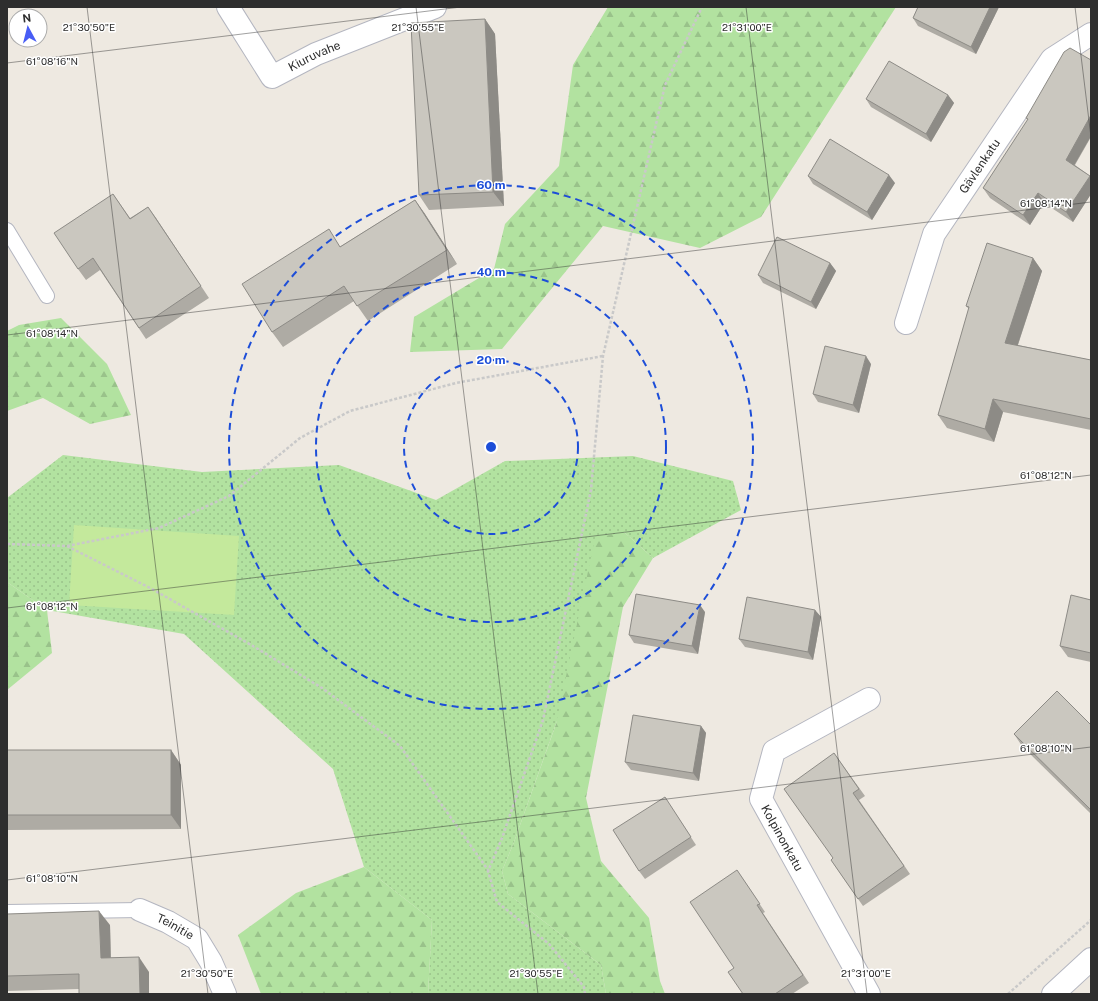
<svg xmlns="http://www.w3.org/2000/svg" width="1098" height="1001" viewBox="0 0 1098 1001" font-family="'Public Sans',sans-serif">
	<defs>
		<pattern id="grass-dots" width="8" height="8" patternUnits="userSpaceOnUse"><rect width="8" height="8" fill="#b2e2a0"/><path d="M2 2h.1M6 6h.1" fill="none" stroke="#99c28a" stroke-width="1.8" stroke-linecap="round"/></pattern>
		<pattern id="forest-firs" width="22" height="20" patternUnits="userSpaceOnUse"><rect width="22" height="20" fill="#b2e2a0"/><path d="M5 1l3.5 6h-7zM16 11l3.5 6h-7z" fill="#99c28a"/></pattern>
	</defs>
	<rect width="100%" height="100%" fill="#eee9e1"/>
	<!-- grass -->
	<polygon fill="url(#grass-dots)" points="63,455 202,472 339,465 436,500 505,461 633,456 733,481 741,510 653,558 624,532 514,842 502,871 508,894 601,965 606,994 428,994 432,920 364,867 333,769 184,634 47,610 7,582 7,498"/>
	<!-- forest -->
	<g fill="url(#forest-firs)">
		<polygon points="608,7 896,7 761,217 700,248 603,226 502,349 410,352 414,317 494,269 505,224 559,166 573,65"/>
		<polygon points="61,318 107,364 131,415 90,424 43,398 7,411 7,331 19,325"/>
		<polygon points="624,532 653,558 623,607 586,798 601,861 649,918 660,981 665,994 606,994 601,965 508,894 502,871 514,842 556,724 595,538"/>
		<polygon points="7,582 47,610 52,653 7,690"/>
		<polygon points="364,867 432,920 428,994 261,994 238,935 296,893"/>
	</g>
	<!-- pitch -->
	<polygon fill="#c4e99c" points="74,525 239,536 234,615 69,605"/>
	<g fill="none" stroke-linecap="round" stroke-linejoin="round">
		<defs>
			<g id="lane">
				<polyline points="7,230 47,296"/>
				<polyline points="7,912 140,910"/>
			</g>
			<g id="street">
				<path id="s1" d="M 228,7 L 272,77 L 316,54 L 435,7"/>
				<path id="s2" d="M 906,323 L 934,234 L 1052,59 L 1091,34"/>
				<path id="s3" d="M 140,910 L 168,922 L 197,939 L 211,962 L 225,994"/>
				<polyline points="869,994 761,799 774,751 869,699"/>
				<polyline points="1053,994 1091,959"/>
			</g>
		</defs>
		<!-- lane casing -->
		<use href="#lane" stroke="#b4b6c0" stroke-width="16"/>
		<!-- street casing -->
		<use href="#street" stroke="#b4b6c0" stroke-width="24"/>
		<!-- path -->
		<g stroke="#c9c9c9" stroke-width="2.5" stroke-dasharray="3 2" stroke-linecap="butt">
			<polyline points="7,544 67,546 159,528 229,496 300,438 350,411 456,383 603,356"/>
			<polyline points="67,546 152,589 253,646 322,688 400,746 488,870"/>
			<polyline points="585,994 584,987 549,944 497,902 488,871 502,838 543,720 591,490 603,356 665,85 702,7"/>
			<polyline points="1008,994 1091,920"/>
		</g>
		<!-- lane -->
		<use href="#lane" stroke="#fff" stroke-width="14"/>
		<!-- street -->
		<use href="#street" stroke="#fff" stroke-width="22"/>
	</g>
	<!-- wall -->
	<g fill="#aeaba4">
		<polygon points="918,7 999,7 976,54 918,26 913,18"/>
		<polygon points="485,19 495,34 504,206 429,210 419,195"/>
		<polygon points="1091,60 1091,137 1075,165 1090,176 1091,177 1091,194 1073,222 1044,203 1030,225 990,198 983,188 1028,120 1026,118"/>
		<polygon points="948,95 954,103 931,142 871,107 866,99"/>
		<polygon points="808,176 895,183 872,220 813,184"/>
		<polygon points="113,194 130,218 148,207 209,298 146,339 100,270 86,280 78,269"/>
		<polygon points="415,200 425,214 457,264 368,321 354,301 283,347 272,332 341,246"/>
		<polygon points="1033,258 1042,271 1018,345 1091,360 1091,430 1003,412 994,442 947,428 938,415 969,309 966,306"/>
		<polygon points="830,263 836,271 816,309 763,283 758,275"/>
		<polygon points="871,364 859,413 818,402 813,394"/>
		<polygon points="1091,600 1091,662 1068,657 1060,646"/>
		<polygon points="815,610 821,617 813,660 745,647 739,639"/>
		<polygon points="705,612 698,654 634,643 629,635"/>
		<polygon points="1091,725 1091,814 1022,746 1014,734"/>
		<polygon points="701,726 706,733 699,781 631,770 625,762"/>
		<polygon points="7,750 171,750 181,765 181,829 7,830"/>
		<polygon points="834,753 865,796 859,800 910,874 863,906 831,860 833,858"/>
		<polygon points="670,805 696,845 645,879 639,871"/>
		<polygon points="737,870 765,912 763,913 809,983 792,994 743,994 734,968"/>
		<polygon points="7,914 110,925 111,958 149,972 149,994 79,994 79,989 7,991"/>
	</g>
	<!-- shaded-wall -->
	<g fill="#8d8b86">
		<polygon points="990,7 999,7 976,54 971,47"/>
		<polygon points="485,19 495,34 504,206 493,192"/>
		<polygon points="948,95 954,103 931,142 926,134"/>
		<polygon points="1091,115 1091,136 1072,169 1066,160"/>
		<polygon points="889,175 895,183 872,220 867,212"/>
		<polygon points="1090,176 1091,177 1091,194 1073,222 1066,212"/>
		<polygon points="1038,193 1044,203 1030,225 1023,215"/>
		<polygon points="415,200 425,214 457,264 447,250"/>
		<polygon points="148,207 156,218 209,298 201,286"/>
		<polygon points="1033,258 1042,271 1014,356 1005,343"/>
		<polygon points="830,263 836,271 816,309 811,302"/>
		<polygon points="866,356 871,364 859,413 853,405"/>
		<polygon points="993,399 1003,412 994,442 985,429"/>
		<polygon points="700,605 705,612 698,654 692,646"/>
		<polygon points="815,610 821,617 813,660 808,652"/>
		<polygon points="701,726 706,733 699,781 693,773"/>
		<polygon points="171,750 181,765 181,829 171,815"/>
		<polygon points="99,911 110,925 111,973 101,958"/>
		<polygon points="139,957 149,972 149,994 140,994"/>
	</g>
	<!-- building -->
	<g fill="#cac7bf" stroke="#8d8b86">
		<polygon points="918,7 990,7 971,47 913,18"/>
		<polygon points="485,19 493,192 419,195 411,23"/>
		<polygon points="1070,48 1091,60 1091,115 1066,160 1090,176 1066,212 1038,193 1023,215 983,188 1028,119 1026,118 1064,52"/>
		<polygon points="889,61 948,95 926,134 866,99"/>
		<polygon points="830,139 889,175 867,212 808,176"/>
		<polygon points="113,194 130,219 148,207 201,286 139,328 93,258 78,269 54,233"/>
		<polygon points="415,200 447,250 357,306 344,286 272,332 242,284 329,229 340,247"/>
		<polygon points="777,237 830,263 811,302 758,275"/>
		<polygon points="987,243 1033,258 1005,343 1091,360 1091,419 993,399 985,429 938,415 969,307 966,306"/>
		<polygon points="825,346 866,356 853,405 813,394"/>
		<polygon points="636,594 700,605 692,646 629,635"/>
		<polygon points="1071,595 1091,600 1091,653 1060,646"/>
		<polygon points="747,597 815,610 808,652 739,639"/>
		<polygon points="1057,691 1091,725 1091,810 1014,734"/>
		<polygon points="633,715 701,726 693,773 625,762"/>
		<rect x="7" y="750" width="164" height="65"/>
		<polygon points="834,753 859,789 853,793 904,866 858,899 831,860 833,858 784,789"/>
		<polygon points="665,797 691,837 639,871 613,830"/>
		<polygon points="737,870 760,904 757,905 803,975 775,994 743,994 728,972 734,968 690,902"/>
		<polygon points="99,911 101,958 139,957 140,994 79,994 79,974 7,976 7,914"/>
	</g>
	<!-- ticks -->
	<path fill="none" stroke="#2e2e2e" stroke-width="1" stroke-opacity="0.45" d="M 87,7 L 208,994M 416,7 L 538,994M 746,7 L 867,994M 1075,7 L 1091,137M 7,63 L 461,7M 7,335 L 1091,202M 7,608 L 1091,475M 7,880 L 1091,747"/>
	<!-- distance rings -->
	<g fill="none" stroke="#1d4ed8" stroke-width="2" stroke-dasharray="7 5">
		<circle cx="491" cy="447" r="87"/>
		<circle cx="491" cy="447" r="175"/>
		<circle cx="491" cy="447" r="262"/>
	</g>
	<g text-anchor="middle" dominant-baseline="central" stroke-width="3" stroke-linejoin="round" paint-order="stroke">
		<!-- street labels -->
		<g font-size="12" fill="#2e2e2e" stroke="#fff">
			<text stroke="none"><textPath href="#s1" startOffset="130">Kiuruvahe</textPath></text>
			<text stroke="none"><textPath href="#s2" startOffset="175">Gävlenkatu</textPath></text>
			<text transform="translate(782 838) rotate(61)">Kolpinonkatu</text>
			<text stroke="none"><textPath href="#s3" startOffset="39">Teinitie</textPath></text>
		</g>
	</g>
	<g font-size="10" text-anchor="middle" fill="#2e2e2e" stroke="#fff" stroke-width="3" stroke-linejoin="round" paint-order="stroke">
		<text x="89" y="31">21°30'50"E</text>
		<text x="418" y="31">21°30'55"E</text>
		<text x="747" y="31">21°31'00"E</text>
		<text x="52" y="65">61°08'16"N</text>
		<text x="1046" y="207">61°08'14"N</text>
		<text x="52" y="337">61°08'14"N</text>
		<text x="1046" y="479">61°08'12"N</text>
		<text x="52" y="610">61°08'12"N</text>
		<text x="1046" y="752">61°08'10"N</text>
		<text x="52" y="882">61°08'10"N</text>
		<text x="207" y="977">21°30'50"E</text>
		<text x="536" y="977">21°30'55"E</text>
		<text x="866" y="977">21°31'00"E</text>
	</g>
	<circle cx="491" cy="447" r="6" fill="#1d4ed8" stroke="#fff" stroke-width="2"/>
	<g font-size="12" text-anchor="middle" font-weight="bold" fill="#1d4ed8" stroke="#fff" stroke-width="3" stroke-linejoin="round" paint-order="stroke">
		<text x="491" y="189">60 m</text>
		<text x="491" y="276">40 m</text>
		<text x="491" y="364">20 m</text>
	</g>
	<!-- border -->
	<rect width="1098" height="1001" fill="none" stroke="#2e2e2e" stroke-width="16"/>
	<!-- north arrow -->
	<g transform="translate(28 28) rotate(353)"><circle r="19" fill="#ffffff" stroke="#ababab"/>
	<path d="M0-3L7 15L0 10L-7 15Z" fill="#485df5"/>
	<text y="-6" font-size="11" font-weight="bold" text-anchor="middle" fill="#2e2e2e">N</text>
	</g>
</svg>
